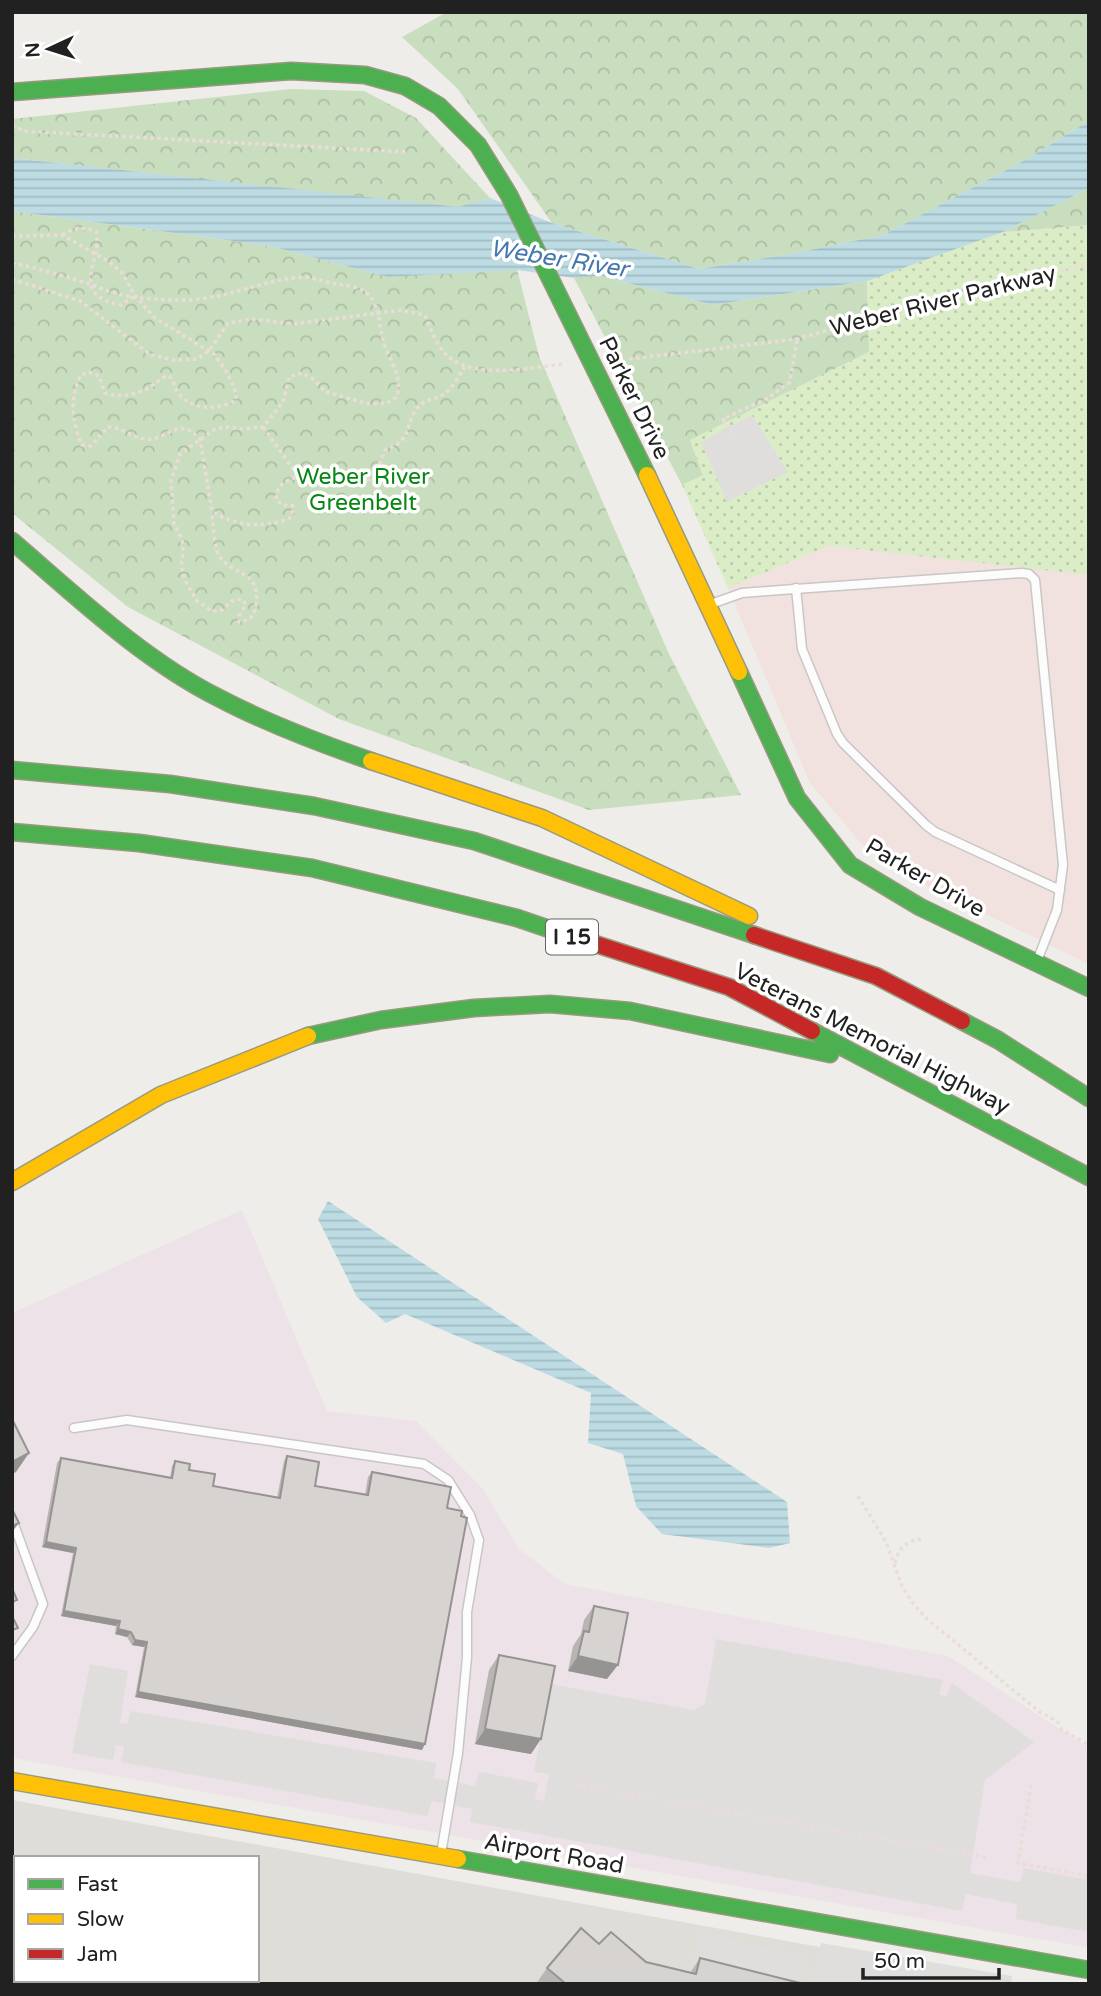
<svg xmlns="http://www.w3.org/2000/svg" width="1101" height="1996" viewBox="0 0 1101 1996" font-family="'Varela Round',sans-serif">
	<defs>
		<pattern id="grass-dots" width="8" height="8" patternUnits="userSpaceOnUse" patternTransform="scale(1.75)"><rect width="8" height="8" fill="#dbedc7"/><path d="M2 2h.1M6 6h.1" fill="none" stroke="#bccbab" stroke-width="1.8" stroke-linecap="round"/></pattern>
		<pattern id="forest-crowns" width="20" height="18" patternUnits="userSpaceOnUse" patternTransform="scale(1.75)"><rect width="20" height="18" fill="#c9debe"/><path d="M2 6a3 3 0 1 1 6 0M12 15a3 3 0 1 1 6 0" fill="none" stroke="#acbea3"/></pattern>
		<pattern id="water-rules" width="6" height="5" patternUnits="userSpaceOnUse" patternTransform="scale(1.75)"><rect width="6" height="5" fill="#bcdbe3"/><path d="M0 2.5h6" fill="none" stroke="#a1bcc2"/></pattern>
	</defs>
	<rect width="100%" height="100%" fill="#efede9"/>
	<!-- commercial -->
	<polygon fill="#f1e1df" points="828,546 1089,571 1089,964 919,882 865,848 810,783 728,588"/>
	<!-- industrial -->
	<polygon fill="#ede2e8" points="242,1210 327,1411 416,1421 483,1489 519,1549 565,1584 948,1656 1089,1748 1089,1948 12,1758 12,1313"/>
	<!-- airport -->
	<path fill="#dfddd8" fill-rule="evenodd" d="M 12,1800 L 1023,1984 L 12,1984 ZM 16,1858 L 257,1858 L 257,1980 L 16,1980 Z"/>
	<!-- grass -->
	<polygon fill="url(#grass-dots)" points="1089,225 1089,575 828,546 728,588 682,485 703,474 690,440 869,352 867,281 1003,232"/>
	<!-- forest -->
	<g fill="url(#forest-crowns)">
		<polygon points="447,12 1089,12 1089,121 1025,160 883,235 790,254 699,269 552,223 458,89 402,37"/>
		<polygon points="291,89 364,91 416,118 490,198 459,208 12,158 12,119"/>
		<polygon points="1089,188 1089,225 1003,232"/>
		<polygon points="12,211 270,246 388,277 517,269 539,356 669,654 741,795 589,810 339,719 128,607 12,513"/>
		<polygon points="601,276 713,305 867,281 869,352 690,440 703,475 682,485 574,278"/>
	</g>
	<!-- parking -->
	<g fill="#dfdedd">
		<polygon points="752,415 788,472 727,502 701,442"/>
		<polygon points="716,1639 943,1680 939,1694 946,1697 952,1683 1034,1742 985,1780 970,1873 1020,1882 1024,1868 1089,1880 1089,1932 1016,1919 1017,1904 966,1894 962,1911 470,1822 472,1809 432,1801 427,1816 121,1762 124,1746 116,1745 113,1760 72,1753 90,1664 128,1671 120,1723 127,1724 131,1711 436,1763 434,1778 474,1786 480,1772 538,1783 535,1799 544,1801 549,1774 534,1772 550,1684 694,1710 705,1704"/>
		<polygon points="700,1933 804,1957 798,1984 772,1984 692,1965"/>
		<polygon points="821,1943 1012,1976 1011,1984 811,1984"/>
	</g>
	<!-- water -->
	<g fill="url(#water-rules)">
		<polygon points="1089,121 1089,188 1003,232 867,281 713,305 601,276 574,278 517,270 388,277 270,246 12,211 12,158 458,207 490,198 552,223 699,269 790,254 883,235 1025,160"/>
		<polygon points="328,1201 787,1502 790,1543 769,1548 662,1534 636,1506 623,1454 588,1443 591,1393 405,1314 386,1323 357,1297 318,1219"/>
	</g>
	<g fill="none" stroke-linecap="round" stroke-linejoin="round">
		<!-- taxiway -->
		<g stroke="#dddcda" stroke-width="49">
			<polyline points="67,1980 77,1984"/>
			<polyline points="12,1982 18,1980"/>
		</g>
		<defs>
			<g id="lane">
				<polyline points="796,588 802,649 837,734 843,743 926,825 935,832 1060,890"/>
				<polyline points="711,604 742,593 781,590 1022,573 1029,574 1035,580 1063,865 1057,910 1037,961"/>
				<polyline points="74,1428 127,1420 424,1464 448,1480 470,1515 479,1540 467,1612 467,1657 458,1753 441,1854"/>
				<polyline points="12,1519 43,1604 33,1627 12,1656"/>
			</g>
			<g id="fast">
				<polyline points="12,92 291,71 365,75 405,86 439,106 478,145 509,195 647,475"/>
				<path d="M 12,541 C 75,595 142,659 217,697 C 266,723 319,743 371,761"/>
				<polyline points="739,672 797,798 850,865 920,907 1089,988"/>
				<polyline points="12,770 170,784 314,806 474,841 754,935"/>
				<polyline points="12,832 139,843 312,868 517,918 555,931"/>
				<polyline points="962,1021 998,1040 1089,1098"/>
				<polyline points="812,1031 1089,1177"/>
				<polyline points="308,1036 381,1020 474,1008 550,1004 630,1011 830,1054"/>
				<polyline points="458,1859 1089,1970"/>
			</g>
			<g id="slow">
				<polyline points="647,475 739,672"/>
				<polyline points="371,761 542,818 749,916"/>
				<polyline points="12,1182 161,1095 308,1036"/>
				<polyline points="12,1781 458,1859"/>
			</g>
			<g id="jam">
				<polyline points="555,931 729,987 812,1031"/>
				<polyline points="754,935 876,976 962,1021"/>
			</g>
		</defs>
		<!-- lane casing -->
		<use href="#lane" stroke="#c8c7c5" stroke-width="11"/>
		<!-- fast casing -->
		<use href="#fast" stroke="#989a7f" stroke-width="19"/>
		<!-- slow casing -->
		<use href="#slow" stroke="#989a7f" stroke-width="19"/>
		<!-- jam casing -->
		<use href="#jam" stroke="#989a7f" stroke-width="19"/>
		<!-- path -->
		<g stroke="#ecdcd9" stroke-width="3.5" stroke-dasharray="3.5 3.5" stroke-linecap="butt">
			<polyline points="12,125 23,131 406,152"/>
			<path d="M 62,235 C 74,227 82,227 96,231 C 104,260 66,294 121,305 L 135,296"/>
			<path d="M 12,236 L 62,235 L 110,262 L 123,274 L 135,296 L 155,318 L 214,354 L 228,374 L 236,393 L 236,400 C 218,411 190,411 177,391 C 173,385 175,381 169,376 C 162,377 160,380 154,384 C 141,394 120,399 105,393 L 99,376 L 89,372 L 81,375 C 69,397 72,423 82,445 L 91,446 L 108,427 C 121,427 131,437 145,439 C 166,442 178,414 200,439 L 212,511 C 236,527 261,528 289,519 L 294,509 L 293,506 L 283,505 L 276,500 C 277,484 284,482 298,476 C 305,479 313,483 320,485 C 327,486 364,483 370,479 C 378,474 381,457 386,449 C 417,440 402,418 423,403 C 429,398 438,399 444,394 C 452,389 459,375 465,367"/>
			<path d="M 12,263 C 38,268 64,276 90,284 C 98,287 106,291 115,293 C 136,299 162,300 184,300 C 226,300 263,279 304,277 C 315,277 325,283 336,284 C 346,285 363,287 370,296 C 379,308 379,323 382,336 C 387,359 403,372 397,397 L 387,403 L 369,404 L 326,392 L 313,379 L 302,373 L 289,377 L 283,402 L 263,427 L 244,429 L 229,427 L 215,429 L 180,454 L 171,481 L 174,524 L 182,539 L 183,552 L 181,567 L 186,582 L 197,601 L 212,611 C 215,611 218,611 222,610 C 230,605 231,597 243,600 L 246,605 L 239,616 L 239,622 C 250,620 254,617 256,605 C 261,569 233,577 219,556 C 214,548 213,523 212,513"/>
			<path d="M 12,279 L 80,301 L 151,355 L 174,360 L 197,359 L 209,351 L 228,323 L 251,319 L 293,324 L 402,310 L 425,315 C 431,329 437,348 449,357 C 476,380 532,367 565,364"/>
			<polyline points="629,359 797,339 911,307 1089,264"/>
			<polyline points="263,427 298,476"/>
			<polyline points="732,434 723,419 768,398 790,382 797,340"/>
			<polyline points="858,1496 886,1542 902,1586 912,1602 927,1619 1041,1713 1057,1721 1062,1730 1089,1745"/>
			<path d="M 895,1563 C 899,1547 905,1542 921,1539"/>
			<polyline points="569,1784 986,1857"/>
			<polyline points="1031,1785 1018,1863 1089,1876"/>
		</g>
		<!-- lane -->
		<use href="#lane" stroke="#fdfcfc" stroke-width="8"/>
		<!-- fast -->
		<use href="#fast" stroke="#4caf50" stroke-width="16"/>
		<!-- slow -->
		<use href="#slow" stroke="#ffc107" stroke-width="16"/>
		<!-- jam -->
		<use href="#jam" stroke="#c62828" stroke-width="16"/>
	</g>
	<!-- wall -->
	<g fill="#b8b5b3">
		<polygon points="287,1456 315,1486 365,1495 368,1477 372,1472 447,1508 422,1750 135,1697 144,1647 132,1645 127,1637 115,1634 116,1626 61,1616 73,1553 42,1547 57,1463 61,1458 170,1478 172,1466 175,1461 213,1486 277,1498 284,1461"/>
		<polygon points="594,1606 607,1679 568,1671 573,1646 581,1634 584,1620"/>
		<polygon points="499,1655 531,1754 475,1744 489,1670"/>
		<polygon points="700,1958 804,1984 536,1984 547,1968 646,1962 690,1973"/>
	</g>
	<!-- shaded-wall -->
	<g fill="#969492">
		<polygon points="29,1453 16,1472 12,1474 12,1462"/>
		<polygon points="19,1523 12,1532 12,1526"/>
		<polygon points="46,1542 76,1548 73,1553 42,1547"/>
		<polygon points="64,1611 120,1621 116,1626 61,1616"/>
		<polygon points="118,1629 131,1632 127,1637 115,1634"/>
		<polygon points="135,1640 147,1642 144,1647 132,1645"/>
		<polygon points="578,1656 618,1665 607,1679 568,1671"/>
		<polygon points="138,1692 425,1744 422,1750 135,1697"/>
		<polygon points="485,1729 541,1739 531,1754 475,1744"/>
	</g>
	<!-- building -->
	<g fill="#d6d3d0" stroke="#969492" stroke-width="2">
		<polygon points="12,1419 29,1453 12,1462"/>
		<polygon points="287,1456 319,1462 315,1486 368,1495 372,1472 451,1487 447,1508 462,1511 461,1516 467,1518 425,1744 138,1692 147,1642 135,1640 131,1632 118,1629 120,1621 64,1611 76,1548 46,1542 61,1458 172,1478 175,1461 190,1464 189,1470 215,1474 213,1486 280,1498"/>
		<polygon points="12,1509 19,1523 12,1526"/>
		<polygon points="12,1588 17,1600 12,1602"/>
		<polygon points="594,1606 628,1613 618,1665 578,1656 584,1631 589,1632"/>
		<polygon points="12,1616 18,1628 12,1630"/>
		<polygon points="499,1655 555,1666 541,1739 485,1729"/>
		<polygon points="581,1928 599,1944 611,1932 646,1962 696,1974 700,1958 804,1984 566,1984 547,1968"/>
	</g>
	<g text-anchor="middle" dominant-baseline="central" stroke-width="7" stroke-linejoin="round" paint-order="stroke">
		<!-- shield labels -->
		<rect fill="#fff" stroke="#646464" stroke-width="2" x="546" y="919.5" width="52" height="35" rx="5"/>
		<g font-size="21" font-weight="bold" fill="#212121">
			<text x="572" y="937">I 15</text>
		</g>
		<!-- street labels -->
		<g font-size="23" fill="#212121" stroke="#fff">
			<text transform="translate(943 301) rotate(-14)">Weber River Parkway</text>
			<text transform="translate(634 398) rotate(64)">Parker Drive</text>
			<text transform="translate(925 878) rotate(30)">Parker Drive</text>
			<text transform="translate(872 1039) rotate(27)">Veterans Memorial Highway</text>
			<text transform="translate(554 1854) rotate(10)">Airport Road</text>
		</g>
		<!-- park labels -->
		<g font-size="23" fill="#078613" stroke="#fff">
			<text x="363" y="477">Weber River<tspan x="363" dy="26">Greenbelt</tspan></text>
		</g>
		<!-- water labels -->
		<g font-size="24" font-style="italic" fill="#4478ae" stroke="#fff">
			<text transform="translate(559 259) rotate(9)">Weber River</text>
		</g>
	</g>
	<!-- border -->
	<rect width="1101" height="1996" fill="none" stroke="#212121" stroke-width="28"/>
	<!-- legend -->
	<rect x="14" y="1856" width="245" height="126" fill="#ffffff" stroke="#a6a6a6" stroke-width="2"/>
	<rect x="28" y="1879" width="35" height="10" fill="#4caf50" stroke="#a6a6a6" stroke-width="2"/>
	<text x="77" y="1891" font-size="21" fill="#212121">Fast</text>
	<rect x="28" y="1914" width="35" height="10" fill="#ffc107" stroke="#a6a6a6" stroke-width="2"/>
	<text x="77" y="1926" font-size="21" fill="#212121">Slow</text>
	<rect x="28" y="1949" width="35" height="10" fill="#c62828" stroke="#a6a6a6" stroke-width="2"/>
	<text x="77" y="1961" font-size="21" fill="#212121">Jam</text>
	<!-- north arrow -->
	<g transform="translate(49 49) rotate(266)" stroke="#ffffff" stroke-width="5" paint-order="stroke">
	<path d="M0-5L12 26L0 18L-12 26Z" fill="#212121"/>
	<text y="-10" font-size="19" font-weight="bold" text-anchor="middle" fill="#212121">N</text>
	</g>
	<!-- scale -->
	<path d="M863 1968v10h136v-10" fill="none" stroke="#212121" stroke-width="3.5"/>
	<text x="874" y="1968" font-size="21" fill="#212121" stroke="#ffffff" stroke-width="5" paint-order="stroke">50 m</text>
</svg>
